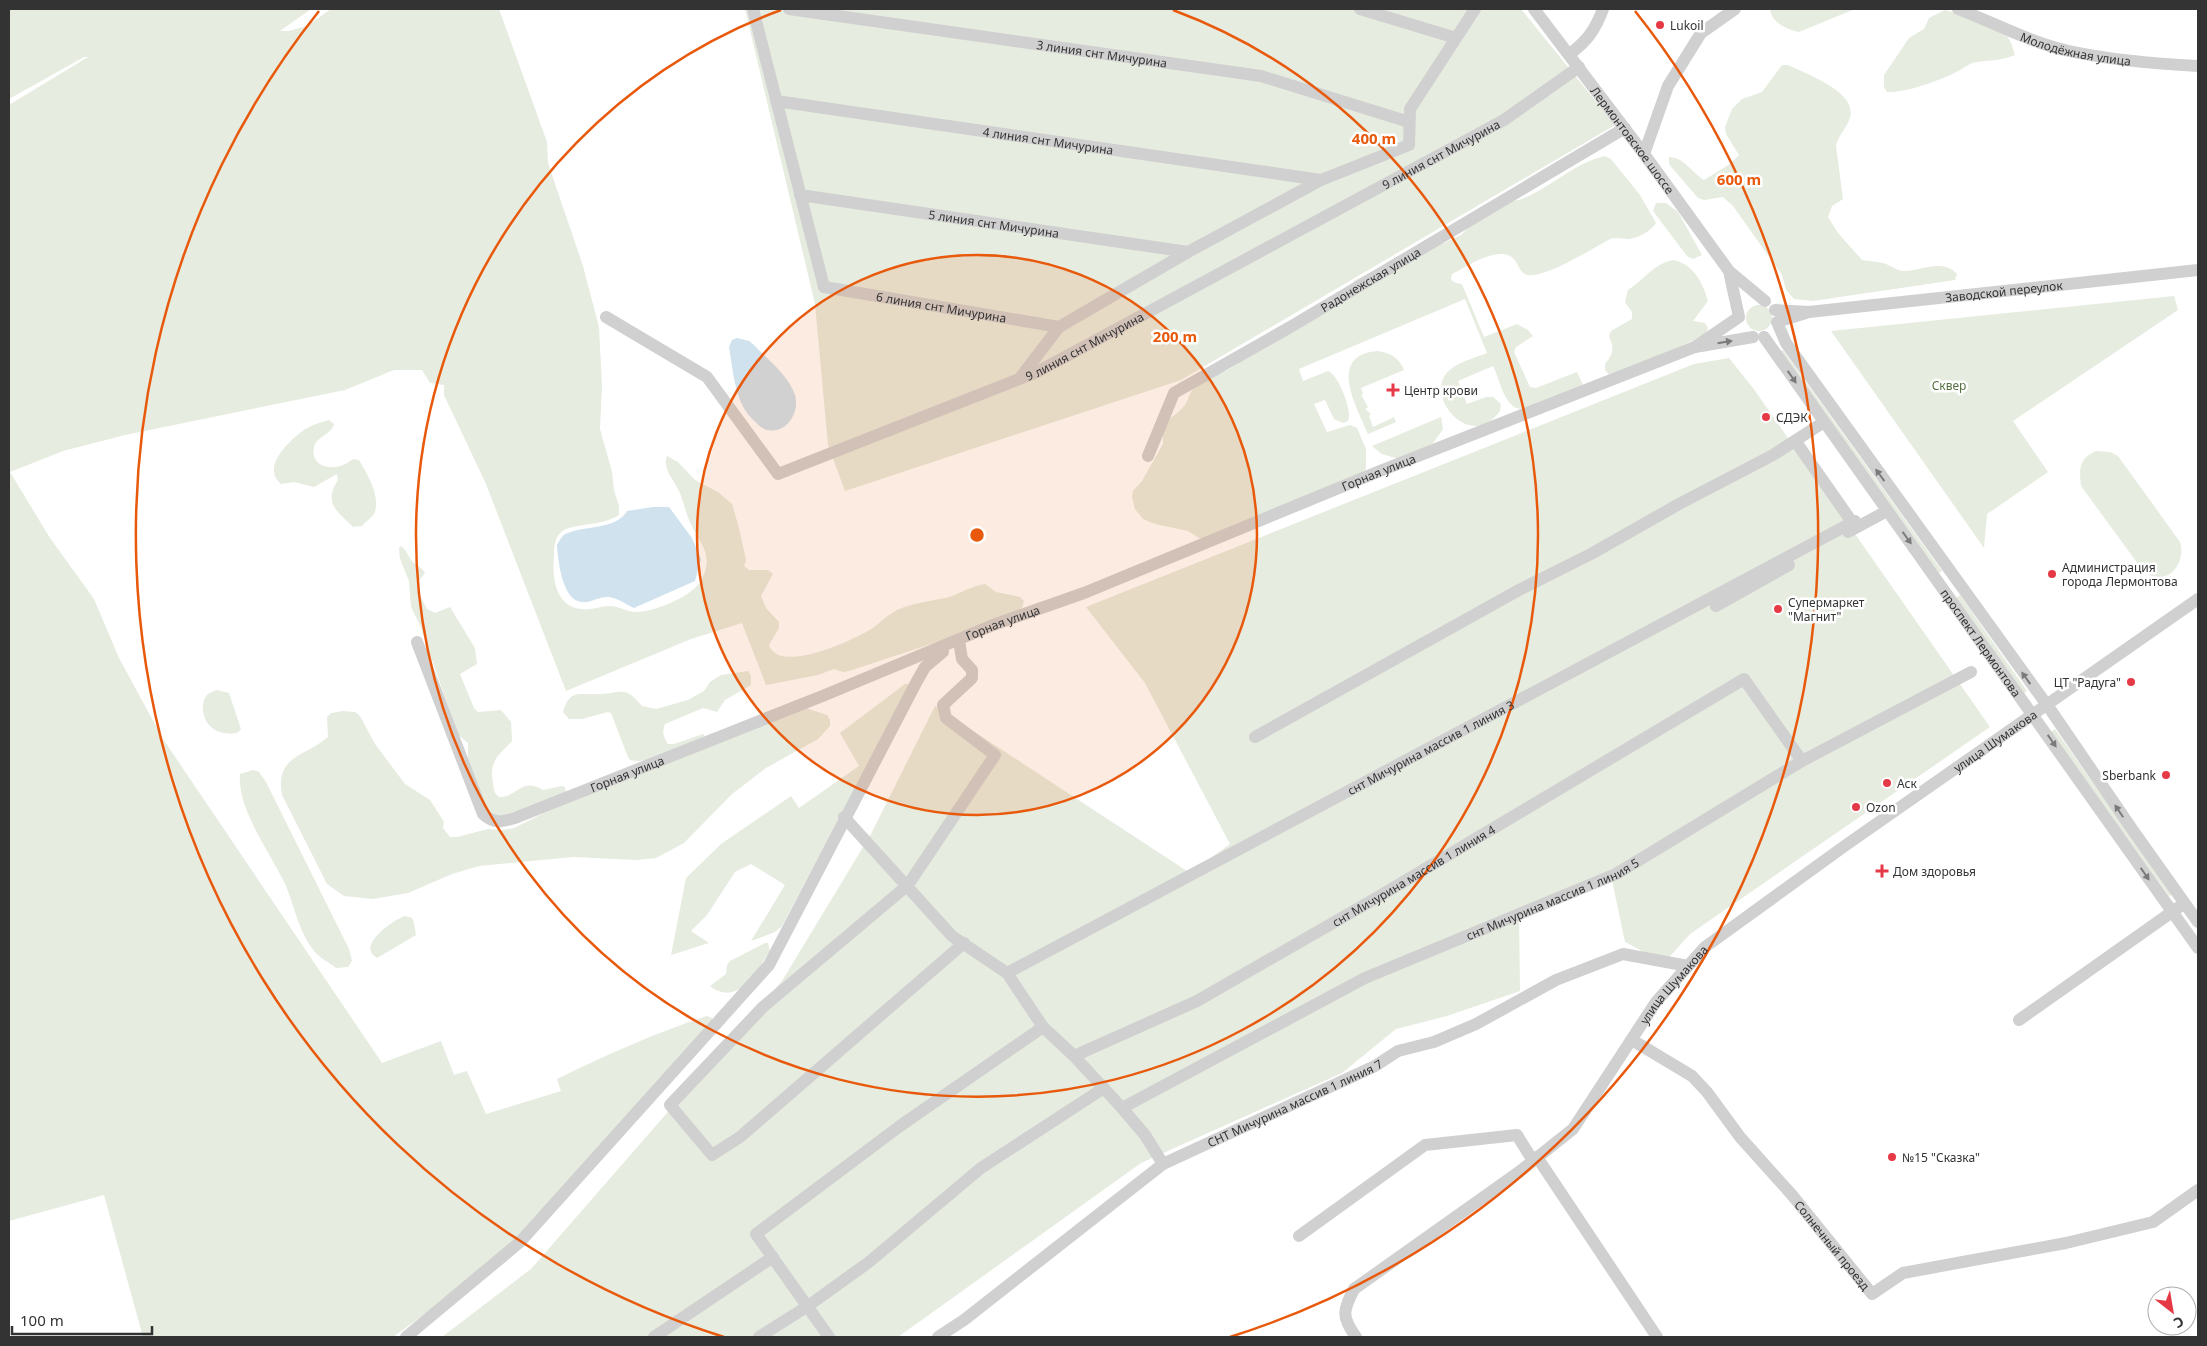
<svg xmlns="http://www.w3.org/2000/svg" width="2207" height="1346" viewBox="0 0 2207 1346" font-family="'Noto Sans',sans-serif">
	<rect width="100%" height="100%" fill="#fff"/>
	<!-- green -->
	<g fill="#e6ecdf">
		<path d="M 9,9 L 311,9 L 280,31 L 289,31 L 307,26 L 331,9 L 499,9 L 547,142 L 548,163 L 583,266 L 599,327 L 602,386 L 600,429 L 612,472 L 614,490 L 619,506 L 619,515 C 602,526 579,523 564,530 C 554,536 554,547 554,557 C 552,577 555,605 580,609 C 590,611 600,606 610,606 C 619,606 627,612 636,612 C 654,612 694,596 702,579 C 715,553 698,542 689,520 C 685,510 683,500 679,491 C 674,480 662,469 667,456 L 678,462 L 695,480 L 718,492 L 732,504 L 739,528 L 746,560 L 744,566 L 749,570 L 768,570 L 773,574 L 761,596 L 766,608 L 779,622 L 779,628 L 769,645 C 779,674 848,642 866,632 C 878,626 885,616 897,610 C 913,603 932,601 949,597 C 961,593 972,586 985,584 L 996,592 L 1020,597 L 1024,601 L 1022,608 L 1012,614 L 937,642 L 849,671 L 843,672 L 834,669 L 818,675 L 766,685 L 742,623 L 691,639 L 566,691 L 486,484 L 444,395 L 444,385 L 430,383 L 422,370 L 394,370 L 345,390 L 125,435 L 63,451 L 10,472 L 50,538 L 94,599 L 119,658 L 163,739 L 382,1063 L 441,1041 L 454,1075 L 467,1071 L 486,1114 L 561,1091 L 557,1079 C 606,1055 655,1033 707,1016 L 712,1018 L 712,1021 L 516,1239 L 447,1298 L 393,1337 L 143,1337 L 104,1195 L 9,1221 L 9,105 L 88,57 L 84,57 L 9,99 Z"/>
		<polygon points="745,9 1521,9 1615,125 1181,380 845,491 828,445 815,304"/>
		<path d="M 1770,9 L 1855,9 L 1799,32 C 1787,30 1771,22 1770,9 Z"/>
		<path d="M 1945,10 C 1959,14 1999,25 2007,36 C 2011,41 2013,49 2015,55 C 2001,61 1987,60 1972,63 C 1967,65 1963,69 1958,71 C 1941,80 1906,93 1887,92 L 1884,87 L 1884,75 L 1909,38 L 1924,29 L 1929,18 Z"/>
		<path d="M 1782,65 L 1788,65 C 1806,74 1858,92 1850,118 C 1847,128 1838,135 1836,146 L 1843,199 L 1832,206 L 1828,217 L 1838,233 L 1862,260 C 1870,262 1879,261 1886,264 C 1892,266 1897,271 1904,271 C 1921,271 1943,258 1957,274 L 1955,280 L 1813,301 L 1794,299 L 1786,290 L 1782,275 L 1733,206 L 1723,197 L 1704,200 L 1698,198 L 1673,169 L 1669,164 L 1669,157 C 1684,157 1692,173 1704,180 L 1730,164 L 1739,155 L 1726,134 L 1725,127 L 1732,109 L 1742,99 L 1762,92 Z"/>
		<path d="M 1605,156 L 1611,159 L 1640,195 L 1656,223 C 1652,230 1639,238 1629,239 C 1622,239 1617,237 1610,239 C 1594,248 1545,278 1528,275 C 1520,274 1518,263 1513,258 C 1498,245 1466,267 1452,274 L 1451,280 L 1456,283 L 1462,284 L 1484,337 L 1517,324 L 1528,330 L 1533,336 L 1516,347 L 1514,352 L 1530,387 L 1536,388 L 1577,372 L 1583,385 L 1522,409 C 1504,409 1500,379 1493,366 L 1458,381 L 1467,404 L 1486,397 L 1493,397 L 1501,404 L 1500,411 C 1471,452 1426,398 1446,374 C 1454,363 1475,358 1487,353 L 1465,299 L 1299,369 L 1303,381 L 1328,371 C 1338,374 1353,411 1348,421 L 1343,423 L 1334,419 L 1325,400 L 1314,404 L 1327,432 L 1350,425 L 1357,428 L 1366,449 L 1366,469 L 1362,474 L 1205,539 L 1199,538 L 1188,531 L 1155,524 L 1143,519 L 1135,509 L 1132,497 L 1133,491 L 1142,481 L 1163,444 L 1163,425 C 1169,418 1182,411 1186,403 C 1190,397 1189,391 1196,386 C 1209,377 1234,370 1243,359 L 1343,298 L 1354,281 L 1367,274 L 1426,244 L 1444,243 L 1461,235 L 1474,222 L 1476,210 C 1496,196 1508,205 1524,198 C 1553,186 1574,163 1605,156 Z"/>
		<polygon points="1656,203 1666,203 1678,212 1702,255 1693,259 1687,256 1653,211"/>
		<path d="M 1674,260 C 1694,265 1703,283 1708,301 L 1693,321 L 1705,323 L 1708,328 L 1706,334 L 1678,348 L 1610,376 L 1605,370 L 1605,364 C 1614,353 1614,349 1609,336 L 1611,331 L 1632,319 L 1632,312 L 1625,302 L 1628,290 C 1644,280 1654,263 1674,260 Z"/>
		<polygon points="2174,296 2178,310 2013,421 2048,472 1987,514 1984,548 1831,331"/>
		<circle cx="1759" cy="318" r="13"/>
		<polygon points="1783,350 1942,571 1939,573 1780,352"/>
		<path d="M 1378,351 C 1391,353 1399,358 1404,370 L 1361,388 L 1363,394 L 1361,395 L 1368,407 L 1365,409 L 1371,414 L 1369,416 L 1373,427 L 1394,417 L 1396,422 L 1368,434 C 1357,407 1326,355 1378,351 Z"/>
		<polygon points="1729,358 1753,388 1990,727 1690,934 1664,963 1625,942 1610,871 1519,916 1520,991 1447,1016 1396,1029 1342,1073 1141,1163 898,1337 442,1337 531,1269 782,981 871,834 935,706 1190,873 1230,844 1145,683 1086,607 1694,364"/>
		<polygon points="1441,417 1443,429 1431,446 1399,459 1382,454 1372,446"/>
		<path d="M 329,420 L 334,424 C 331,435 317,436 314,447 C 310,465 329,471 343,465 C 346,464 350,461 353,459 L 359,460 C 367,474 380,494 375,512 C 373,517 365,522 362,526 L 353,527 C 337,511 323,503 338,480 L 337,474 L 314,487 L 294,482 L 281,484 C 262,468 286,444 300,433 C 308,426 319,423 329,420 Z"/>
		<path d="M 2096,451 L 2110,452 L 2118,456 L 2180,542 C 2186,559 2172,585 2150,575 C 2147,574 2144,570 2141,568 L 2081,486 C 2079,468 2079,459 2096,451 Z"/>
		<path d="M 401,546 C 407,550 408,557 413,562 C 417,567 422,567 425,573 L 417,583 L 418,592 L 427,609 L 435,613 L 450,607 L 475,648 L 477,664 L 460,674 L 474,708 L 478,712 L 501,710 L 511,722 L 512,741 C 498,756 489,761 493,783 C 494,790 494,793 499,797 C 519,797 521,777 543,790 L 562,786 L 565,787 L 566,793 L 561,798 L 497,817 L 489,813 L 468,766 L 468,743 L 458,735 L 420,625 L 411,607 L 409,581 L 400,559 L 399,548 Z"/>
		<polygon points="1960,595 2027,691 2024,693 1956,598"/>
		<path d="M 748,671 L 751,676 L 751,685 L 725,700 L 717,712 L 703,708 L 665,724 C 662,733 663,736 668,744 L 674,744 L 703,734 L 705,736 C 687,745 649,766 630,760 L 628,757 L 611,713 L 608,712 L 582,719 L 569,719 L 563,712 C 570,687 581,696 600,694 C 622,693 625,685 642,706 L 656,709 L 688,700 L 704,691 L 710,682 L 721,675 Z"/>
		<polygon points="905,684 908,684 909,687 782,926 775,932 751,941 785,885 751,864 735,872 707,915 691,931 709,943 671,955 686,878 721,844 791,796 799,808 859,766 840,733"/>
		<path d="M 217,690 L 229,693 L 241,729 L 237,733 C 218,736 202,726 203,706 C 203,702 204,698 207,695 C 209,693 214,691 217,690 Z"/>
		<path d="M 806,708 L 827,715 L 830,720 L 830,726 L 818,739 L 766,768 L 732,794 L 684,843 L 656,858 L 636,860 L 573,857 L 479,866 L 452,874 L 408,893 L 373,899 L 344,896 L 327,884 L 282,795 C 275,755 305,757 328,737 L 327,717 L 331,713 L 343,711 L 355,712 L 360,716 L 375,744 L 405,784 L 430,800 L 444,822 L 443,828 L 450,837 L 457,837 L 488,829 L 502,830 L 514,828 L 546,812 Z"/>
		<polygon points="2055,729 2172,895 2169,896 2051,732"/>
		<path d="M 253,770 L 259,772 L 266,782 L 349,949 L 352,961 L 348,967 L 336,968 C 330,963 320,958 315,952 C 299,933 295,908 286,886 C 271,853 237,810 240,774 Z"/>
		<path d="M 405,916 L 412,918 L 414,923 L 416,935 L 377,958 C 375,956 372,955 371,952 C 366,939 395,919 405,916 Z"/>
		<path d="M 765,943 L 768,943 L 770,951 C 757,970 739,1008 710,986 L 726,974 L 727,965 L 730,961 Z"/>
	</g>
	<!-- water -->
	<g fill="#cfe2ee">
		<path d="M 737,338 L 749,341 L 754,345 C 767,359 789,376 795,395 C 800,412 787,434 767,430 C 761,429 751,418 747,413 C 734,394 733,369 729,347 L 732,340 Z"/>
		<path d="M 653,507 L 669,507 L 692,538 L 701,559 L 695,581 L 634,608 C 627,605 618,598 609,597 C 599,596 591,603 582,602 C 562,601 558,560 557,545 C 559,542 561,537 564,535 C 580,525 616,531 627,511 Z"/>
	</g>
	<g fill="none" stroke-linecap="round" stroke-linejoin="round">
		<!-- minor -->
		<g stroke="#d0d0d0" stroke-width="12">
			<path id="s1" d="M 753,9 L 824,287 L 1059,327"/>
			<path id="s2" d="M 789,9 L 1261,76 L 1409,122"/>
			<polyline points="1360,9 1456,38"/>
			<path id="s3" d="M 1534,9 L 1644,154 L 1729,271"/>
			<path id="s4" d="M 1958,9 C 1995,23 2031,43 2069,51 C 2111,60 2156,64 2198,66"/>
			<path d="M 1570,54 C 1588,40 1595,30 1603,9"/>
			<path id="s5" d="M 776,101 L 1321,180"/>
			<polyline points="1644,154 1668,86 1701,33 1735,9"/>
			<path id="s6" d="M 800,195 L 1188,252"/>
			<path id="s7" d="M 1775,310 L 1809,312 L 2198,270"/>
			<polyline points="1809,312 1777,322 1786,343 2052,712 2134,832 2198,922"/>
			<path id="s8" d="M 606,317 L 707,377 L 778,474 L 1037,372 L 1504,120 L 1579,67"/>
			<polyline points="1753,337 1695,347 1739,317 1729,271 1765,301"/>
			<path id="s9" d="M 1764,337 L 2198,948"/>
			<polyline points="1020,378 1059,327 1188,252 1321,180 1409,145 1410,109 1475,9"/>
			<polyline points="1796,442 1852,522"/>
			<path id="s10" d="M 1148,456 L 1174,393 L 1292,326 L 1625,128"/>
			<polyline points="1848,532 1887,511"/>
			<polyline points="1716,606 1789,565"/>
			<polyline points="959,641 962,659 972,670 972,678 943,705 946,718 995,755 908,885 763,1007 670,1105 712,1155 740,1137 964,943"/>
			<path id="s11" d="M 417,642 L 483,814 C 494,824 501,822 515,818 L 825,695 L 993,625 L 1084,593 L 1380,471 L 1695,347"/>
			<polyline points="1255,737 1519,590 1591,554 1679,504 1773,455 1824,422"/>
			<polyline points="844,817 952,936 1007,973 1043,1027 1074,1056 1122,1108 1145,1135 1163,1164"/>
			<path id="s12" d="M 1007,973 L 1855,521"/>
			<polyline points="2019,1020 2179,907"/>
			<path id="s13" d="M 1632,1040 L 1692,1076 L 1707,1092 L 1740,1137 L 1792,1195 L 1872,1294 L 1903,1273 L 2066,1243 L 2153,1222 L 2198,1190"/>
			<path id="s14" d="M 1074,1056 L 1197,1001 L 1378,897 L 1744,679 L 1802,761"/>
			<path id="s15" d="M 1122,1108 L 1365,978 L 1616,874 L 1802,761 L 1971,672"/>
			<polyline points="1537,1157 1657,1337"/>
			<polyline points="1299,1236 1425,1145 1517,1135 1533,1161"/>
			<polyline points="406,1337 520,1242 769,965 917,681 925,667 943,652"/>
			<polyline points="654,1337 773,1257"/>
			<polyline points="759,1337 808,1306 869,1262 981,1168 1104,1088"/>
			<polyline points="829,1337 756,1234 900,1126 1043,1027"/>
			<path id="s16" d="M 938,1337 L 964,1320 L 1163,1164 L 1375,1066 L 1398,1051 L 1434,1042 L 1476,1024 L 1556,980 L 1623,954 L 1688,966"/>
			<path id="s17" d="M 1356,1337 C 1341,1316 1343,1311 1354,1289 L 1519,1172 L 1573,1129 L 1656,1002 L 1705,947 L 1846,845 L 2198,599"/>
		</g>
	</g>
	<!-- one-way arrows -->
	<defs><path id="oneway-solid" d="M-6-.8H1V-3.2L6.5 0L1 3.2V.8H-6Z" transform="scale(1.25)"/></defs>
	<g fill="#7a7a7a">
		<use href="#oneway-solid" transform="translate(1725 342) rotate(-9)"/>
		<use href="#oneway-solid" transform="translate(1792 377) rotate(55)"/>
		<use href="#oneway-solid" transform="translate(1880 475) rotate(-126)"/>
		<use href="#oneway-solid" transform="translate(1907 538) rotate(54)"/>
		<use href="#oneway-solid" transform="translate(2026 678) rotate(-126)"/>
		<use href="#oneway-solid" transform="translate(2052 741) rotate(55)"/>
		<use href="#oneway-solid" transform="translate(2119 811) rotate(-124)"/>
		<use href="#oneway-solid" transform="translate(2145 874) rotate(55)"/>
	</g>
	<!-- distance rings -->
	<circle cx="977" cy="535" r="280" fill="#e8590c" fill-opacity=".12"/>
	<g fill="none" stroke="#e8590c" stroke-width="2.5">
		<circle cx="977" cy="535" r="280"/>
		<path d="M1173 10A561 561 0 1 1 781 10"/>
		<path d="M724 1337A841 841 0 0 1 319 11M1635 11A841 841 0 0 1 1230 1337"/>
	</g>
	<!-- markers -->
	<g fill="#e63946" stroke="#fff" stroke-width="2">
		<circle cx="1660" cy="25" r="5"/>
		<path d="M1390.5 382.5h5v5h5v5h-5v5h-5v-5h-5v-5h5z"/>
		<circle cx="1766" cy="417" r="5"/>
		<circle cx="2052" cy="574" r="5"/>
		<circle cx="1778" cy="609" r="5"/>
		<circle cx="2131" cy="682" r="5"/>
		<circle cx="2166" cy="775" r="5"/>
		<circle cx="1887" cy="783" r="5"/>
		<circle cx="1856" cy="807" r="5"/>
		<path d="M1879.5 863.5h5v5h5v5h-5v5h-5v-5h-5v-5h5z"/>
		<circle cx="1892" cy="1157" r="5"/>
	</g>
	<g text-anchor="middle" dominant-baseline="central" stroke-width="5" stroke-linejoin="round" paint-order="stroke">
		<!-- poi labels -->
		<g font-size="12" fill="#333" stroke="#fff" text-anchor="start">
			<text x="1670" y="25">Lukoil</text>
			<text x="1404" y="390">Центр крови</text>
			<text x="1776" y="417">СДЭК</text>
			<text x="2062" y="567">Администрация<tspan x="2062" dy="14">города Лермонтова</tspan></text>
			<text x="1788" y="602">Супермаркет<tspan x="1788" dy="14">"Магнит"</tspan></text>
			<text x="2121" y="682" text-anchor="end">ЦТ "Радуга"</text>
			<text x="2156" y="775" text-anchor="end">Sberbank</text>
			<text x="1897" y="783">Аск</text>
			<text x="1866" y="807">Ozon</text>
			<text x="1893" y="871">Дом здоровья</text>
			<text x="1902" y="1157">№15 "Сказка"</text>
		</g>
		<!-- street labels -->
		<g font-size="12" fill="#333" stroke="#fff">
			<text stroke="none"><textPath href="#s4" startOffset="125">Молодёжная улица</textPath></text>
			<text stroke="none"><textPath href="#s2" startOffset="316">3 линия снт Мичурина</textPath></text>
			<text stroke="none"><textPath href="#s3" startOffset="164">Лермонтовское шоссе</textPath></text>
			<text stroke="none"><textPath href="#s5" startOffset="275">4 линия снт Мичурина</textPath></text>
			<text stroke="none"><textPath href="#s8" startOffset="975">9 линия снт Мичурина</textPath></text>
			<text stroke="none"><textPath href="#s6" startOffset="196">5 линия снт Мичурина</textPath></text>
			<text stroke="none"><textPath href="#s10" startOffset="295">Радонежская улица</textPath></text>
			<text stroke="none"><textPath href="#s7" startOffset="230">Заводской переулок</textPath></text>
			<text stroke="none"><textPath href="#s1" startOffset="406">6 линия снт Мичурина</textPath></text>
			<text stroke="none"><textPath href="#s8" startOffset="570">9 линия снт Мичурина</textPath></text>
			<text stroke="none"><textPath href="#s11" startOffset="1149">Горная улица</textPath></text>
			<text stroke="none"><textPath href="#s11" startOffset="744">Горная улица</textPath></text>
			<text stroke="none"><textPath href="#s9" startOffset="375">проспект Лермонтова</textPath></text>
			<text stroke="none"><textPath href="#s17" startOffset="905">улица Шумакова</textPath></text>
			<text stroke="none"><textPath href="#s12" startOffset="480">снт Мичурина массив 1 линия 3</textPath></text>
			<text stroke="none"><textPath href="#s11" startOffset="339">Горная улица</textPath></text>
			<text stroke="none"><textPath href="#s14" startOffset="385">снт Мичурина массив 1 линия 4</textPath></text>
			<text stroke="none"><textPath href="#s15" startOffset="479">снт Мичурина массив 1 линия 5</textPath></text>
			<text stroke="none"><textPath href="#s17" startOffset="500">улица Шумакова</textPath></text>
			<text stroke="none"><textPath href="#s16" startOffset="429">СНТ Мичурина массив 1 линия 7</textPath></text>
			<text stroke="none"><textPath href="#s13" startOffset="290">Солнечный проезд</textPath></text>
		</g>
		<!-- park labels -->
		<g font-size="12" fill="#56703f" stroke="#fff">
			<text x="1949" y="385">Сквер</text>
		</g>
	</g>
	<circle cx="977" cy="535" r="8" fill="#e8590c" stroke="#fff" stroke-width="2.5"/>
	<g font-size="15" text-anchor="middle" font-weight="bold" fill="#e8590c" stroke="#fff" stroke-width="5" stroke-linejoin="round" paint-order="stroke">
		<text x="1374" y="144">400 m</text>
		<text x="1739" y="185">600 m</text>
		<text x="1175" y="342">200 m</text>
	</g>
	<!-- border -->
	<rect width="2207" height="1346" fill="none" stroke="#333333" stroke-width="20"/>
	<!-- north arrow -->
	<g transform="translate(2172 1311) rotate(149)"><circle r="24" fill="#ffffff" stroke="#adadad"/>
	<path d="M0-4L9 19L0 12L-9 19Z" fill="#e63946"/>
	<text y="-8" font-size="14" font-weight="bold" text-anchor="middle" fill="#333333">С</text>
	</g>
	<!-- scale -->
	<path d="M12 1326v8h140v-8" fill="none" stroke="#333333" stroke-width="2.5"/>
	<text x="20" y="1326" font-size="15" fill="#333333" stroke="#ffffff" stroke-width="4" paint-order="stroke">100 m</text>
</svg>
